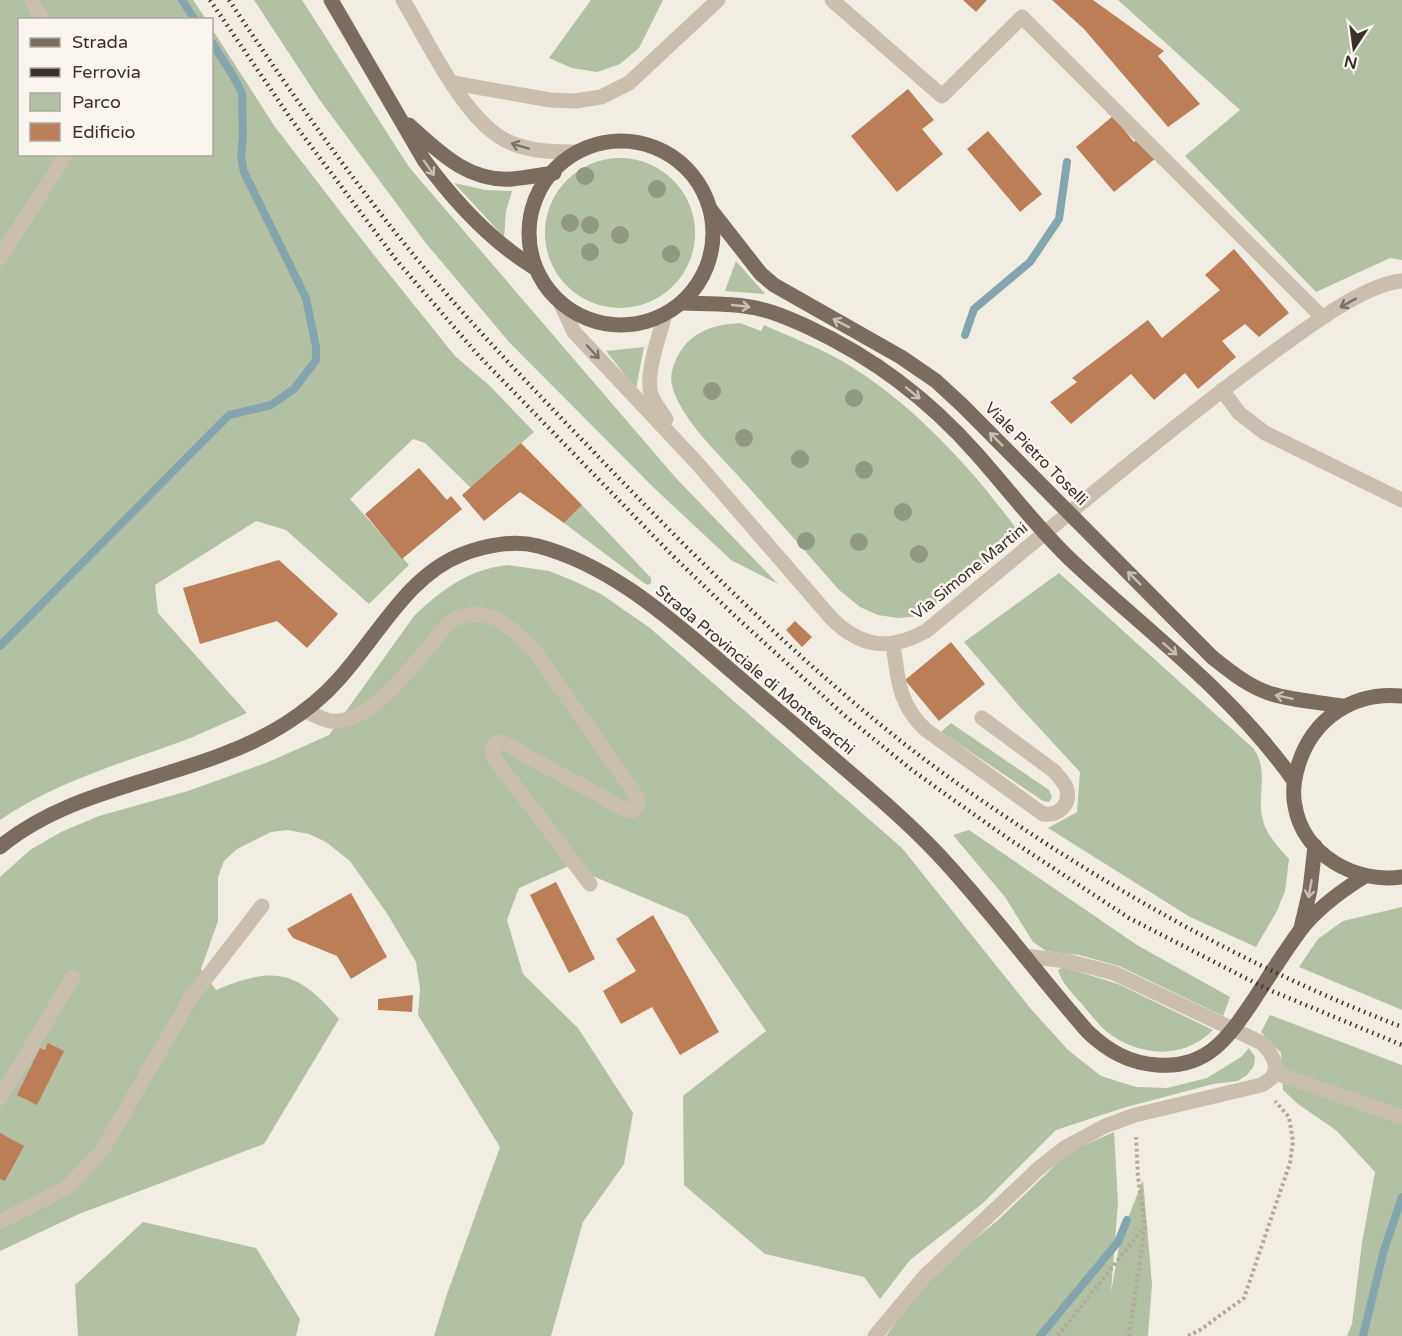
<svg xmlns="http://www.w3.org/2000/svg" width="1402" height="1336" viewBox="0 0 1402 1336" font-family="'Varela Round',sans-serif">
	<rect width="100%" height="100%" fill="#f2ede3"/>
	<!-- green -->
	<g fill="#b2c0a3">
		<path d="M 0,0 L 193,0 L 206,19 L 20,20 L 20,154 L 212,154 L 212,29 L 275,127 L 373,254 L 455,356 L 490,386 L 534,432 L 471,488 L 425,443 L 413,439 L 350,499 L 409,565 L 369,604 L 286,530 L 256,521 L 155,585 L 158,613 L 247,713 C 229,721 211,729 193,737 C 127,762 58,780 0,820 Z"/>
		<polygon points="254,0 302,0 409,167 675,477 778,584 731,560 652,486 509,342 425,242 319,99"/>
		<polygon points="591,0 663,0 639,48 620,64 597,72 572,68 549,58"/>
		<polygon points="1118,0 1402,0 1402,260 1390,258 1316,292 1185,156 1240,110"/>
		<circle cx="620" cy="233" r="75"/>
		<polygon points="454,183 486,190 512,191 506,211 504,237"/>
		<polygon points="736,261 765,294 725,291"/>
		<path d="M 740,323 L 761,331 L 764,325 C 792,338 821,348 847,364 C 915,405 975,472 1021,535 L 922,616 L 898,618 L 878,615 L 860,607 L 839,590 C 807,553 774,516 742,480 C 719,454 680,419 672,385 C 670,378 672,369 675,362 C 687,333 710,325 740,323 Z"/>
		<polygon points="644,347 636,389 606,351"/>
		<polygon points="582,505 651,578 651,583 648,585 644,583 564,523"/>
		<path d="M 508,565 L 549,571 L 574,581 L 601,594 L 650,628 L 902,848 L 1031,1009 L 1068,1050 L 1101,1076 L 1136,1087 L 1167,1088 L 1207,1078 L 1241,1057 L 1249,1048 L 1255,1057 L 1254,1066 L 1247,1075 L 1238,1081 L 1213,1084 L 1123,1108 L 1056,1130 L 983,1203 L 910,1260 L 880,1299 L 864,1277 L 765,1254 L 684,1185 L 683,1096 L 766,1031 L 687,916 L 569,866 L 519,888 L 507,920 L 523,974 L 578,1028 L 633,1113 L 624,1164 L 583,1222 L 551,1336 L 434,1336 L 447,1294 L 500,1147 L 418,1015 L 420,989 L 416,962 L 388,915 L 350,861 L 326,842 L 309,834 L 288,830 L 271,832 L 237,849 L 224,861 L 218,877 L 218,921 L 201,969 L 216,990 C 275,965 298,971 339,1019 L 264,1144 L 79,1214 L 0,1251 L 0,877 L 30,850 L 61,832 L 99,816 L 188,791 L 266,763 L 329,735 L 414,616 C 441,590 469,569 508,565 Z"/>
		<path d="M 1059,573 L 1253,748 C 1270,770 1256,796 1263,821 C 1267,835 1279,848 1289,859 L 1285,891 L 1277,911 L 1256,947 L 1190,917 L 1048,828 L 1077,812 L 1080,772 L 1019,706 L 964,642 Z"/>
		<polygon points="951,723 1049,790 1052,797 1049,802 1043,801 941,732"/>
		<polygon points="969,830 1137,945 1230,997 1223,1016 1119,966 1079,955 1046,951 1033,942 1005,897 953,835"/>
		<polygon points="1402,907 1402,1010 1299,967 1318,939 1343,921"/>
		<path d="M 1063,967 L 1118,984 L 1213,1030 C 1183,1060 1140,1057 1107,1032 C 1098,1024 1090,1014 1082,1004 C 1073,994 1062,984 1058,970 Z"/>
		<polygon points="1270,1015 1402,1065 1402,1336 1347,1336 1352,1324 1362,1243 1375,1172 1337,1131 1298,1104 1283,1090 1281,1053 1261,1032"/>
		<polygon points="1114,1132 1118,1202 1111,1292 1121,1236 1143,1180 1152,1284 1148,1336 886,1336 929,1277 998,1220 1069,1152"/>
		<polygon points="143,1222 256,1248 300,1319 296,1336 78,1336 75,1285"/>
	</g>
	<g fill="none" stroke-linecap="round" stroke-linejoin="round">
		<!-- stream -->
		<g stroke="#84a5ad" stroke-width="8">
			<polyline points="182,0 195,20"/>
			<polyline points="965,335 974,309 1030,262 1059,219 1067,162"/>
			<polyline points="0,646 229,415 271,405 294,389 316,360 316,347 306,298 244,172 241,156 243,137 242,93 232,74 212,43"/>
			<polyline points="1040,1336 1118,1242 1127,1220"/>
			<polyline points="1363,1336 1384,1250 1402,1197"/>
		</g>
	</g>
	<!-- building -->
	<g fill="#bb7e57">
		<polygon points="963,0 987,0 976,12"/>
		<polygon points="1052,0 1093,0 1164,51 1158,56 1200,104 1168,127 1084,29"/>
		<polygon points="908,89 934,120 922,129 943,154 897,192 851,136"/>
		<polygon points="1113,116 1134,142 1141,138 1156,158 1114,192 1076,147"/>
		<polygon points="988,131 1042,194 1020,212 967,149"/>
		<polygon points="1234,249 1289,313 1259,337 1245,324 1222,341 1236,357 1198,389 1185,373 1154,400 1131,374 1071,424 1050,402 1077,382 1072,378 1148,320 1162,338 1220,290 1205,275"/>
		<polygon points="521,443 582,505 564,523 520,492 484,521 462,495"/>
		<polygon points="419,468 447,500 451,496 462,509 402,559 365,514"/>
		<polygon points="279,560 338,614 307,648 277,621 200,644 183,588"/>
		<polygon points="795,621 812,637 802,647 786,630"/>
		<polygon points="951,642 985,684 939,721 905,680"/>
		<polygon points="556,882 595,959 569,973 530,895"/>
		<polygon points="351,893 387,957 351,979 337,956 293,938 287,929"/>
		<polygon points="653,915 719,1032 680,1055 652,1007 621,1024 603,991 636,971 616,939"/>
		<polygon points="413,995 412,1012 378,1010 378,999"/>
		<polygon points="48,1043 64,1051 37,1105 17,1095 40,1048 45,1050"/>
		<polygon points="0,1133 24,1146 5,1181 0,1179"/>
	</g>
	<g fill="none" stroke-linecap="round" stroke-linejoin="round">
		<!-- path -->
		<g stroke="#b5aa99" stroke-width="4" stroke-dasharray="3 3" stroke-linecap="butt">
			<polyline points="1058,1336 1144,1227"/>
			<polyline points="1129,1336 1145,1226 1138,1177 1136,1137"/>
			<polyline points="1188,1336 1200,1330 1244,1298 1290,1163 1293,1141 1289,1117 1275,1101"/>
		</g>
		<!-- minor -->
		<g stroke="#cabfaf" stroke-width="15">
			<polyline points="31,0 43,20"/>
			<path d="M 403,0 C 428,41 465,123 509,142 C 531,152 555,152 577,152"/>
			<polyline points="832,0 942,96 1022,17 1322,317"/>
			<polyline points="453,83 550,100 575,101 601,97 629,83 718,0"/>
			<polyline points="0,258 61,162 64,154"/>
			<path d="M 561,304 L 574,332 L 697,463 L 832,619 C 862,648 890,651 926,631 C 1041,537 1155,439 1275,351 C 1306,329 1364,284 1402,281"/>
			<path d="M 665,314 C 660,335 645,373 651,394 C 654,403 661,411 666,419"/>
			<polyline points="1222,390 1239,413 1265,433 1402,500"/>
			<path d="M 893,644 C 898,679 898,704 926,730 L 1043,814 C 1059,816 1072,804 1066,787 C 1063,781 1058,776 1054,771 L 982,718"/>
			<path d="M 304,710 C 312,714 321,719 330,721 C 373,727 424,650 450,622 C 485,601 510,627 534,650 L 638,798 L 637,806 L 632,811 L 624,809 L 502,742 L 496,743 L 492,748 L 494,758 L 590,884"/>
			<polyline points="1275,1073 1402,1117"/>
			<polyline points="0,1098 73,977"/>
			<polyline points="0,1222 69,1186 103,1149 190,999 262,906"/>
			<path d="M 875,1336 L 925,1276 L 1038,1169 L 1066,1147 L 1105,1126 L 1135,1115 L 1261,1085 C 1284,1074 1276,1058 1262,1043 L 1114,973 L 1067,961 L 1024,956"/>
		</g>
		<!-- major -->
		<g stroke="#7a6c5f" stroke-width="15">
			<path d="M 331,0 L 424,160 C 454,201 490,240 533,267"/>
			<path d="M 409,125 C 439,152 468,182 512,179 C 526,178 540,175 554,173"/>
			<circle cx="621" cy="233" r="92"/>
			<path d="M 710,209 L 761,274 L 774,285 L 901,357 L 936,381 L 963,406 L 1212,657 C 1231,672 1249,687 1272,694 C 1295,701 1319,702 1342,706"/>
			<path d="M 683,303 C 710,304 738,303 764,310 C 780,314 795,321 810,328 C 874,358 930,401 976,453 C 1008,489 1037,528 1072,561 C 1148,632 1234,695 1294,781"/>
			<path d="M 1402,696 C 1353,691 1312,719 1298,766 C 1294,779 1292,792 1295,806 C 1303,855 1356,884 1402,877"/>
			<path d="M 0,847 C 79,781 197,780 285,724 C 304,712 323,697 338,680 C 377,638 407,575 463,554 C 486,545 514,540 538,546 C 606,564 661,611 713,655 C 746,684 780,712 813,741 C 854,777 898,812 936,852 C 990,909 1036,973 1088,1032 C 1108,1051 1129,1063 1157,1065 C 1207,1069 1228,1038 1253,1001 C 1268,978 1283,954 1299,932 C 1316,909 1341,891 1365,876"/>
			<polyline points="1301,928 1310,890 1315,846"/>
		</g>
		<!-- rail -->
		<g stroke="#39322c" stroke-width="4.5" stroke-dasharray="1.5 4.5" stroke-linecap="butt">
			<polyline points="210,0 293,122 397,261 479,356 671,554 735,616 844,715 912,770 955,801 1009,839 1129,918 1267,989 1402,1045"/>
			<path d="M 229,0 C 291,93 354,184 426,270 C 484,339 547,403 609,468 C 698,560 788,650 887,730 C 936,770 989,806 1042,841 C 1156,915 1275,978 1402,1027"/>
		</g>
	</g>
	<!-- trees -->
	<g fill="#929982">
		<circle cx="585" cy="176" r="9"/>
		<circle cx="657" cy="189" r="9"/>
		<circle cx="570" cy="223" r="9"/>
		<circle cx="590" cy="225" r="9"/>
		<circle cx="620" cy="235" r="9"/>
		<circle cx="590" cy="252" r="9"/>
		<circle cx="671" cy="254" r="9"/>
		<circle cx="712" cy="391" r="9"/>
		<circle cx="854" cy="398" r="9"/>
		<circle cx="744" cy="438" r="9"/>
		<circle cx="800" cy="459" r="9"/>
		<circle cx="864" cy="470" r="9"/>
		<circle cx="903" cy="512" r="9"/>
		<circle cx="806" cy="541" r="9"/>
		<circle cx="859" cy="542" r="9"/>
		<circle cx="919" cy="554" r="9"/>
	</g>
	<!-- one-way arrows -->
	<defs><path id="oneway-shaft" d="M-6 0H5M1.5-3L5.5 0L1.5 3" fill="none" stroke-width="1.6" stroke-linecap="round" stroke-linejoin="round" transform="scale(1.5)"/></defs>
	<g stroke="#7a7167">
		<use href="#oneway-shaft" transform="translate(520 146) rotate(-163)"/>
		<use href="#oneway-shaft" transform="translate(1348 303) rotate(151)"/>
		<use href="#oneway-shaft" transform="translate(593 352) rotate(47)"/>
	</g>
	<g stroke="#c7bfb5">
		<use href="#oneway-shaft" transform="translate(429 168) rotate(55)"/>
		<use href="#oneway-shaft" transform="translate(741 306) rotate(6)"/>
		<use href="#oneway-shaft" transform="translate(841 323) rotate(-153)"/>
		<use href="#oneway-shaft" transform="translate(913 393) rotate(39)"/>
		<use href="#oneway-shaft" transform="translate(996 439) rotate(-135)"/>
		<use href="#oneway-shaft" transform="translate(1134 578) rotate(-135)"/>
		<use href="#oneway-shaft" transform="translate(1170 649) rotate(41)"/>
		<use href="#oneway-shaft" transform="translate(1284 697) rotate(-168)"/>
		<use href="#oneway-shaft" transform="translate(1310 889) rotate(100)"/>
	</g>
	<g text-anchor="middle" dominant-baseline="central" stroke-width="5" stroke-linejoin="round" paint-order="stroke">
		<!-- street labels -->
		<g font-size="16" fill="#39322c" stroke="#faf6ef">
			<text transform="translate(1036 454) rotate(45)">Viale Pietro Toselli</text>
			<text transform="translate(970 571) rotate(-39)">Via Simone Martini</text>
			<text transform="translate(755 670) rotate(40)">Strada Provinciale di Montevarchi</text>
		</g>
	</g>
	<!-- legend -->
	<rect x="18" y="18" width="195" height="138" fill="#faf6ef" stroke="#ada8a1" stroke-width="1.5"/>
	<rect x="30" y="38" width="30" height="9" fill="#7a6c5f" stroke="#ada8a1" stroke-width="1.5"/>
	<text x="72" y="48" font-size="18" fill="#39322c">Strada</text>
	<rect x="30" y="68" width="30" height="9" fill="#39322c" stroke="#ada8a1" stroke-width="1.5"/>
	<text x="72" y="78" font-size="18" fill="#39322c">Ferrovia</text>
	<rect x="30" y="93" width="30" height="18" fill="#b2c0a3" stroke="#ada8a1" stroke-width="1.5"/>
	<text x="72" y="108" font-size="18" fill="#39322c">Parco</text>
	<rect x="30" y="123" width="30" height="18" fill="#bb7e57" stroke="#ada8a1" stroke-width="1.5"/>
	<text x="72" y="138" font-size="18" fill="#39322c">Edificio</text>
	<!-- north arrow -->
	<g transform="translate(1354 48) rotate(193)" stroke="#faf6ef" stroke-width="4.5" paint-order="stroke">
	<path d="M0-4.5L10 22L0 15L-10 22Z" fill="#39322c"/>
	<text y="-9" font-size="16" font-weight="bold" text-anchor="middle" fill="#39322c">N</text>
	</g>
</svg>
